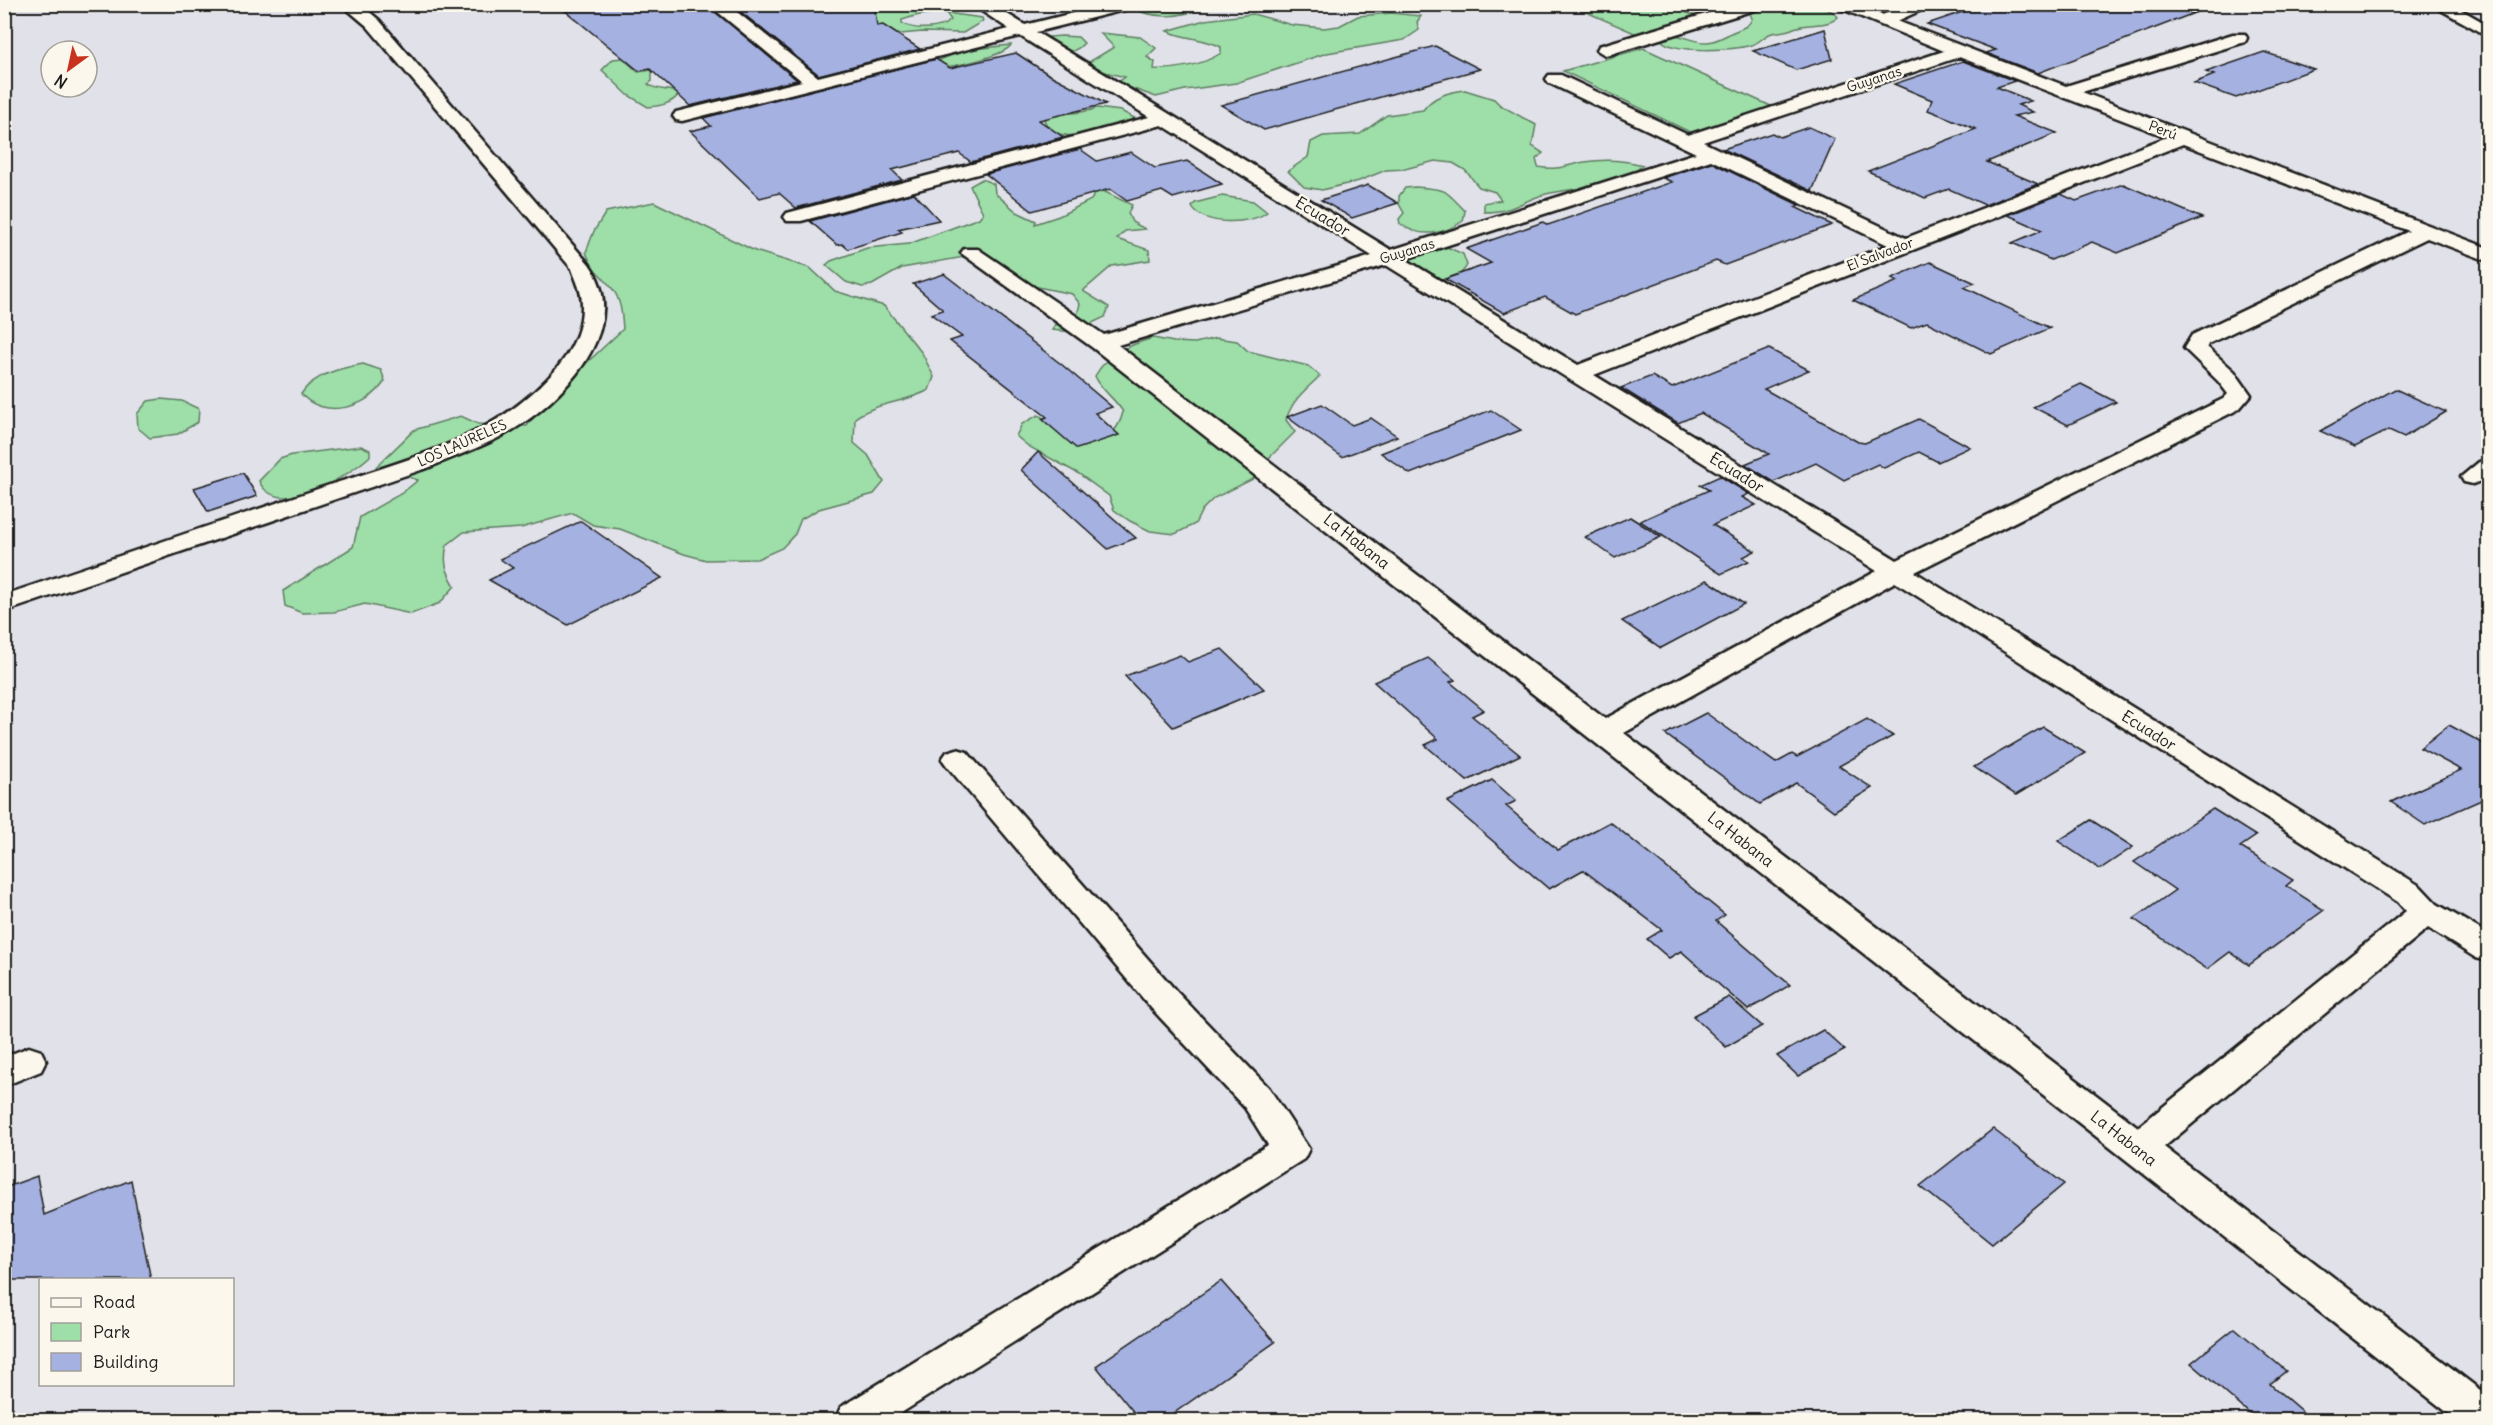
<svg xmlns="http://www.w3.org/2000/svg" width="2493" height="1425" viewBox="0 0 2493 1425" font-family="Delius,sans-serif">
	<rect width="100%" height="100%" fill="#e1e2e9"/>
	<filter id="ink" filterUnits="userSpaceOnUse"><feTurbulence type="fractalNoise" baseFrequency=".0167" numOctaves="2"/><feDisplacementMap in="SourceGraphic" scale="12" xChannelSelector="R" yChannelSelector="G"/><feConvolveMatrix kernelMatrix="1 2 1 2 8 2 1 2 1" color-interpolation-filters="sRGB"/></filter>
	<g filter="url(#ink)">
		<!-- green -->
		<g fill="#9edea8" stroke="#5d7d62" stroke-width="1.5">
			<path d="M 803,5 L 959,5 L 954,9 L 915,16 L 902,20 L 902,23 C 914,31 941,30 951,20 L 946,13 L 982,18 L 983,21 L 963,33 L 922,32 L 784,45 L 756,35 L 781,32 Z"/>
			<path d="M 1127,5 L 1208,5 C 1183,18 1153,21 1127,5 Z"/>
			<polygon points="1570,5 1667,5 1698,17 1639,35"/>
			<path d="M 1755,5 C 1775,5 1827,0 1838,17 C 1827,28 1808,22 1794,28 C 1786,32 1781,31 1772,33 C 1765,35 1759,43 1752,45 C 1734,50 1674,54 1661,40 C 1675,28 1691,43 1707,42 C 1716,42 1725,36 1733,32 C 1741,28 1748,28 1752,19 L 1749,10 Z"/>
			<path d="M 1391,13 L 1421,16 L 1417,22 L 1419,30 L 1404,40 L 1327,53 L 1236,83 L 1185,90 L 1156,97 L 1117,83 L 1125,77 L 1101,71 L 1089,62 L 1114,47 L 1100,33 L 1140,37 L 1156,48 L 1147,57 L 1155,62 L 1154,69 C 1175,70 1203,65 1221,53 L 1221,47 C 1204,38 1184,39 1167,31 L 1205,20 L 1253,14 L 1292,25 L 1324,28 L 1339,26 L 1358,16 Z"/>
			<path d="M 1062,36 L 1078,37 L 1084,43 C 1072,58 1043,55 1029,44 L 1036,38 Z"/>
			<path d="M 1011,45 C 1004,56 960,65 945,67 L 937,61 L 965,50 Z"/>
			<polygon points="1643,48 1773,107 1692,133 1563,71"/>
			<path d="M 632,57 L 627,62 L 638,72 L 652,70 L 652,81 L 648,84 C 657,92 670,87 679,94 C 672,104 660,106 648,107 L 628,95 L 602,70 L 613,59 Z"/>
			<path d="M 1465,90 L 1494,99 L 1500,105 L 1536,125 L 1532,146 L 1543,153 L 1536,159 L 1538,167 C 1559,171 1566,165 1585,162 C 1604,159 1624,160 1643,165 C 1619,188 1577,187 1546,194 C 1520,201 1515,212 1484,212 L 1484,203 L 1501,200 L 1495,192 L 1479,187 L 1465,170 L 1453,163 L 1435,161 L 1405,169 L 1386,170 L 1359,181 L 1322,190 L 1304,187 L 1288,171 L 1308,157 L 1311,142 L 1323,136 L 1360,134 L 1387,115 L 1423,110 C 1433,96 1449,92 1465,90 Z"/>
			<path d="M 1097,108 L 1121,111 L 1138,120 C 1113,130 1077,143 1050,131 L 1042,116 C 1061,112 1079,115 1097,108 Z"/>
			<polygon points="982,179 994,184 995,193 1017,212 1036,221 1035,224 1059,216 1091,200 1094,195 1067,188 1123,183 1105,192 1132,205 1128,213 1132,222 1145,229 1125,231 1117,239 1149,250 1150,260 1112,266 1083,291 1109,307 1105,317 1073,332 1052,330 1057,320 1077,315 1080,304 1072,294 1033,286 1009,268 977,264 964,257 902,268 872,285 862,287 846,282 826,265 831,261 867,248 909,244 979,218 983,213 970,186"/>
			<path d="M 1415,187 C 1446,189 1444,188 1465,211 L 1463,221 C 1443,235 1420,238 1400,224 L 1399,219 L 1404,213 L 1399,204 L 1399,196 L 1405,188 Z"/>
			<path d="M 1222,196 L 1253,201 L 1267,212 C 1251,225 1202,226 1192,207 L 1195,203 Z"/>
			<path d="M 654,202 L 755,251 L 810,268 L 835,291 L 884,306 L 922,353 L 934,377 L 929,390 C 905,403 877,402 855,418 L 854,443 L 868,455 L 884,482 L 874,494 L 819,509 L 801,519 L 795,534 L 782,548 L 757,559 L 706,560 L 684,554 L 620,529 L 593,525 L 573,513 L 521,528 L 464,532 L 447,545 C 443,562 446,571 455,586 L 440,603 L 411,614 L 365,604 L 334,612 L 302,613 L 285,606 L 283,591 L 353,547 L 360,517 L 402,493 L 418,480 L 376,467 L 414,430 L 461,416 L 478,424 L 527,426 L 547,400 L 623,329 C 622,315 621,298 611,287 C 598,271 594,273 586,252 L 594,231 L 606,212 Z"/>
			<path d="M 1440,244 L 1463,254 L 1467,265 C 1456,289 1409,281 1392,269 L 1392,254 Z"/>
			<path d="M 1153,338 L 1174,342 L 1195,343 L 1216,338 L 1237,341 L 1248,351 L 1308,366 L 1320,376 C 1305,390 1292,400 1286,420 L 1295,432 L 1261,466 L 1253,479 L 1214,498 L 1202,510 L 1195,524 L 1175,534 L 1150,531 L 1130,521 L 1114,510 L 1109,496 L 1079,474 L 1028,446 L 1016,436 L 1022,424 L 1038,415 C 1066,429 1111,461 1123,412 C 1115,398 1102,392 1095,376 C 1107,354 1129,345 1153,338 Z"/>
			<path d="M 363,364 L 381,370 L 385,381 C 368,408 324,420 301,394 C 314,374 341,368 363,364 Z"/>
			<polygon points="161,399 182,401 199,409 198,422 178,434 150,438 138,428 137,414 148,401"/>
			<path d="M 361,446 L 370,450 L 370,456 C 350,475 277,521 259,481 L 280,459 L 292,455 Z"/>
		</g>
		<!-- building -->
		<g fill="#a5b1e1" stroke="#1c1c1c" stroke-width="1.5">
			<polygon points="557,4 706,4 797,80 690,106 650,69 639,71"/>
			<polygon points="731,4 874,4 877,26 883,25 920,49 819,75"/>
			<polygon points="1986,4 2209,4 2210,7 2038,73 1986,53 1996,50 1927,24"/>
			<polygon points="1825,29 1832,59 1796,70 1753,51"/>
			<polygon points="1435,46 1480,69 1264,130 1221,105"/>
			<polygon points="2264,52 2314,69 2236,98 2194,83 2214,75 2206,72"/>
			<polygon points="1016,53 1048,74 1106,104 1039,120 1063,137 971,162 959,153 892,170 902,180 796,208 779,193 760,198 690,131 711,126 703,118 936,59 950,68"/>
			<polygon points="1963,61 2015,81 1997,87 2031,101 2018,105 2033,112 2014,116 2057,133 1987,162 2038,184 1985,205 1949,189 1925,198 1868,171 1976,129 1928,110 1932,100 1894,84"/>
			<polygon points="1809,127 1835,139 1812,191 1723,149 1772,133 1780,137"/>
			<polygon points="1080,149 1097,161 1131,152 1155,168 1187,161 1222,184 1173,198 1162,191 1127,201 1110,189 1032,211 986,174"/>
			<polygon points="1711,162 1799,205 1795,207 1832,225 1725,265 1716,261 1575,314 1545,297 1504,313 1445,279 1491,263 1466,249 1543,222 1548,225 1672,182 1663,178"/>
			<polygon points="2123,184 2202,218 2118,253 2092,242 2051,260 2012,243 2042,230 2008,215 2061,194 2076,201"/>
			<polygon points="1368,185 1398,203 1352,218 1321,200"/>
			<polygon points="914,193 939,220 898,229 902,232 848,249 842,244 837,245 810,221"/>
			<polygon points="1930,262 1975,283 1964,287 2050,328 1991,354 1927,322 1911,328 1853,300 1898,281 1892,278"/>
			<polygon points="944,274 1061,364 1112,407 1095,413 1119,435 1077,449 1042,419 1047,417 950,341 962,337 931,314 943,310 913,284"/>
			<polygon points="1769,349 1809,370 1764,389 1858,442 1865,443 1919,419 1970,447 1938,462 1919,452 1884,468 1878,464 1844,480 1816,463 1774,482 1745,464 1769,454 1701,413 1678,423 1621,388 1652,376 1672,388"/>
			<polygon points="2081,384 2116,402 2068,425 2033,407"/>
			<polygon points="2395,389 2446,412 2404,437 2389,430 2355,447 2320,431"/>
			<polygon points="1322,404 1352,425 1371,418 1397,436 1342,457 1287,417"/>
			<polygon points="1491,410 1521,430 1410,474 1381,453"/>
			<polygon points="1038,452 1136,538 1108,549 1021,470"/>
			<polygon points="243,473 257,496 208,512 194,488"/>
			<polygon points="1720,476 1749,494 1742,497 1756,505 1713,525 1755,551 1743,557 1749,561 1721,574 1640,521 1709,490 1700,485"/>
			<polygon points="1630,517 1661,537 1615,558 1585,537"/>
			<polygon points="581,521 662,578 568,625 489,580 513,568 500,559"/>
			<polygon points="1707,580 1744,604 1661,648 1622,621"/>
			<polygon points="1222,649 1264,689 1173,727 1125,676 1180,655 1188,662"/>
			<polygon points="1428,658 1455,680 1450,682 1484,710 1472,716 1520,755 1467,781 1425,745 1438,739 1374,682"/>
			<polygon points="1706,713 1776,763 1792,754 1797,757 1867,719 1893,736 1839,766 1872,788 1834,811 1796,783 1760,804 1665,734"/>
			<polygon points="2449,725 2488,746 2488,797 2425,825 2391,802 2461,770 2420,748"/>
			<polygon points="2043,727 2085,753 2016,795 1974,767"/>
			<polygon points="1492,780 1516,801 1506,806 1558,850 1610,822 1725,915 1716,921 1790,985 1748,1010 1681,951 1669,958 1647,939 1662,930 1583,870 1549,889 1447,802"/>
			<polygon points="2213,809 2256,836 2240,847 2293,880 2286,886 2324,910 2249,965 2230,952 2207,969 2134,919 2175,890 2134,862"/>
			<polygon points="2091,820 2133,847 2100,869 2058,841"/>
			<polygon points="1729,997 1762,1026 1726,1047 1693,1016"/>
			<polygon points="1823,1030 1845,1050 1798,1076 1777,1056"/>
			<polygon points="1993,1129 2064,1184 1992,1244 1920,1186"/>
			<polygon points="37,1176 44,1215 131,1180 151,1280 4,1280 4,1188"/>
			<polygon points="1221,1281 1275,1342 1164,1420 1140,1420 1096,1366"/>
			<polygon points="2235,1328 2286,1371 2270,1384 2312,1420 2257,1420 2191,1363"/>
		</g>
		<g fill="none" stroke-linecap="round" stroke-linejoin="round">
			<defs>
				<g id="street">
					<path d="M 341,4 L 360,4 L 379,20 L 589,264 C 631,324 571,391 522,424 C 494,443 460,454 430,467 L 4,612 L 4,595 C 108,560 211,525 315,490 C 382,467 467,447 523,401 C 553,377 583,345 582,304 C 582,292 576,280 572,269 L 367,26 Z"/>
					<path d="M 708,4 L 727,4 L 818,77 L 1009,29 L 971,4 L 991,4 L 1025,25 L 1109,4 L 1138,4 L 1136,7 L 1036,32 L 1391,250 L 1696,153 L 1549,83 L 1546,79 L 1549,75 L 1561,75 L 1688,135 L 1944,51 L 1830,4 L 1854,4 L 1882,15 L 1911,4 L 1935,4 L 1897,21 L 2066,86 L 2233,34 L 2245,34 L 2247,38 L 2245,42 L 2082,92 L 2488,248 L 2488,261 L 2427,238 L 2208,344 L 2207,347 L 2234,371 L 2251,395 L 2239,409 L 1915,572 L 2420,886 L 2437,904 L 2488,934 L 2488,961 L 2476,958 L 2428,928 L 2164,1147 L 2488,1396 L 2488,1420 L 2457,1420 L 1093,348 L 961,253 L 964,249 L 978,249 L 1104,335 L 1372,256 L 1162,125 L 801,221 L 787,221 L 784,217 L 787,213 L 1149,117 L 1020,36 L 682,121 L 676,120 L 673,116 L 676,112 L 802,81 ZM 1959,57 L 2167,137 L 1906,238 L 1703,142 ZM 2183,144 L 2409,231 L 2192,335 L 2184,348 L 2218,381 L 2228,394 L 2223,399 L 1897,560 L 1594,375 ZM 1711,160 L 1888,245 L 1578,365 L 1405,259 ZM 1386,265 L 1877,571 L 1605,719 L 1118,345 ZM 1895,582 L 2398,902 L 2406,911 L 2138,1127 L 1624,733 Z"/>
					<polygon points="1739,4 1766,4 1764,7 1611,54 1605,55 1597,50 1599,46"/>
					<polygon points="2430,4 2451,4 2488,25 2488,36"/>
					<polygon points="2488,460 2488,478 2473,484 2464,482 2461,477 2479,462"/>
					<polygon points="957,749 967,752 1176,991 1269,1088 1309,1149 1304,1159 890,1420 835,1420 841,1407 1268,1145 1245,1108 1152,1009 947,766 942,759 947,752"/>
					<polygon points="29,1047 41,1051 46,1061 41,1071 4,1086 4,1057"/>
				</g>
			</defs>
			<!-- street casing -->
			<use href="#street" stroke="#1c1c1c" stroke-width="5"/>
			<!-- street -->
			<use href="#street" fill="#fbf7ec" fill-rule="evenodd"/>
		</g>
	</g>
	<g text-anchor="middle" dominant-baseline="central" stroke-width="5" stroke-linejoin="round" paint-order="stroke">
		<!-- far-street labels -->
		<g font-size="14" fill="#1c1c1c" stroke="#fbf7ec">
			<text transform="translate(1874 79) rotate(-18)">Guyanas</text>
			<text transform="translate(2163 130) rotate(21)">Perú</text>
			<text transform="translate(1407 251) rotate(-17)">Guyanas</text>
			<text transform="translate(1880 254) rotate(-21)">El Salvador</text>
			<text transform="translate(462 443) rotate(-24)">LOS LAURELES</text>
		</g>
		<!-- street labels -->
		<g font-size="16" fill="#1c1c1c" stroke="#fbf7ec">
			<text transform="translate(1323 216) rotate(31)">Ecuador</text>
			<text transform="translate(1737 472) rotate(32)">Ecuador</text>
			<text transform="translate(1357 541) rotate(38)">La Habana</text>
			<text transform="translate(2149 730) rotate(32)">Ecuador</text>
			<text transform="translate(1741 839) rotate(38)">La Habana</text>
			<text transform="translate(2124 1138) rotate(38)">La Habana</text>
		</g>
	</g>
	<!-- margin -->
	<rect width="2493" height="1425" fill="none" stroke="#fbf7ec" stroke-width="24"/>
	<rect x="12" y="12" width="2469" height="1401" fill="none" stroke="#1c1c1c" stroke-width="2" filter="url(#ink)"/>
	<!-- legend -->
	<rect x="39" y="1278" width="195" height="108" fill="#fbf7ec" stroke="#a29f99" stroke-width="1.5"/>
	<rect x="51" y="1298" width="30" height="9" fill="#fbf7ec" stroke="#a29f99" stroke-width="1.5"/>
	<text x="93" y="1308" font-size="18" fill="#1c1c1c">Road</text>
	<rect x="51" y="1323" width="30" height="18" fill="#9edea8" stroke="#a29f99" stroke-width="1.5"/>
	<text x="93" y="1338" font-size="18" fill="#1c1c1c">Park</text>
	<rect x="51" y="1353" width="30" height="18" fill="#a5b1e1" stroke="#a29f99" stroke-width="1.5"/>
	<text x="93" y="1368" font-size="18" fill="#1c1c1c">Building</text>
	<!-- north arrow -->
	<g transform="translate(69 69) rotate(213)"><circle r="28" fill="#fbf7ec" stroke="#a29f99" stroke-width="1.5"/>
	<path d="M0-4.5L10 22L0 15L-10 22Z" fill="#c8321e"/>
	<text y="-9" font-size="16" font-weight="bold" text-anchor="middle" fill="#1c1c1c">N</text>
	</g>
</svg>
